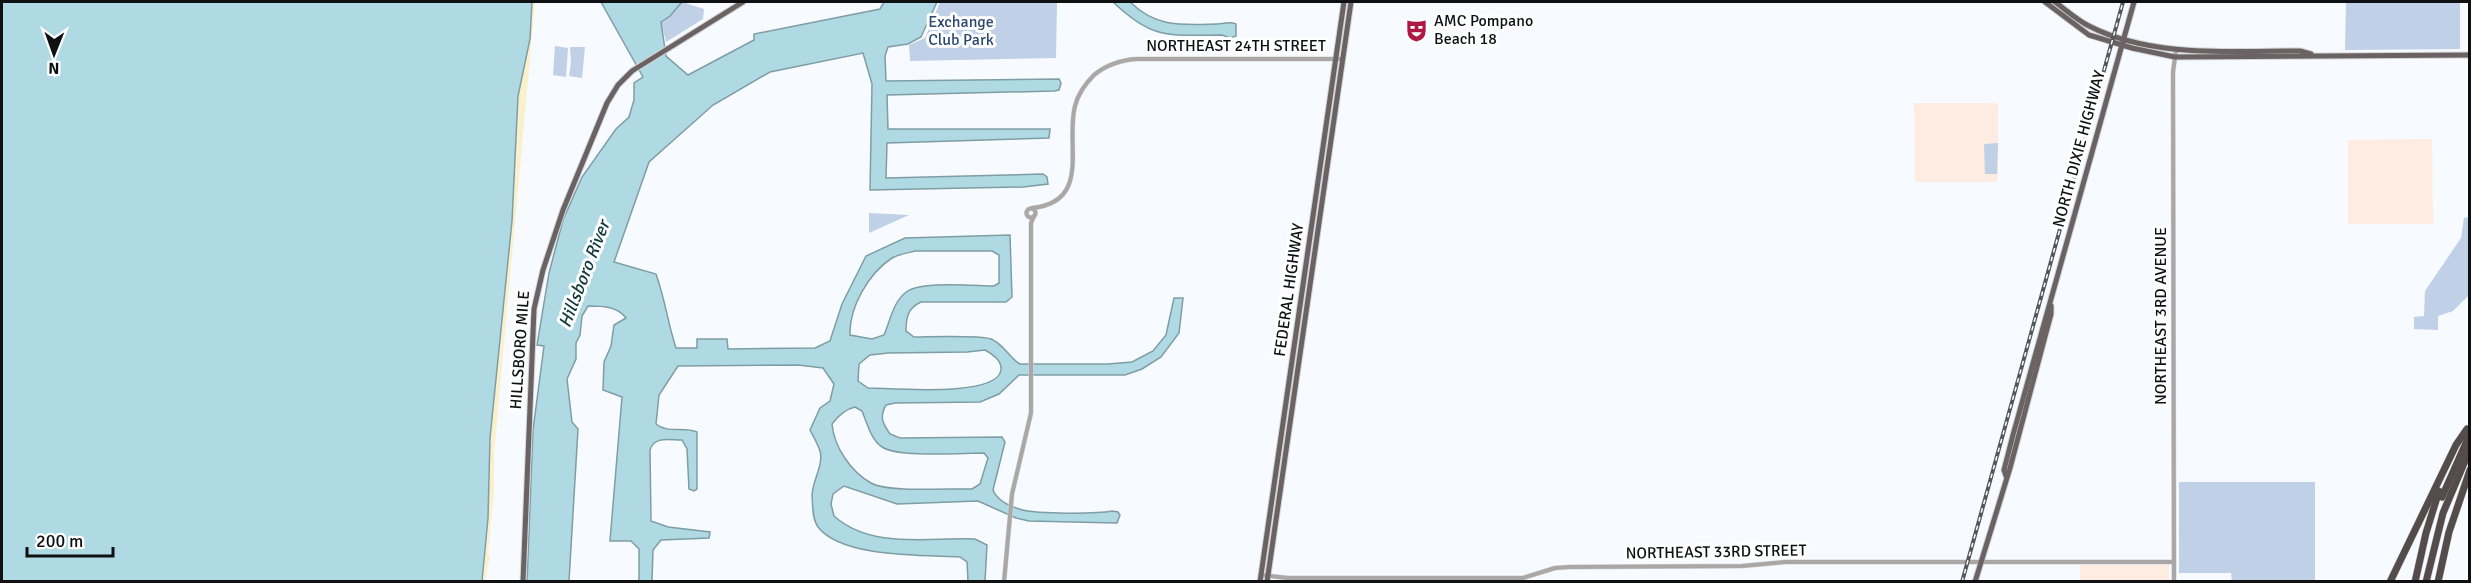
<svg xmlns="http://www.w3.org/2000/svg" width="2471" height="583" viewBox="0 0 2471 583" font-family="Signika,sans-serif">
	<rect width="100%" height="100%" fill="#f7fafe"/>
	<!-- education -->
	<g fill="#feece2">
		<polygon points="1914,103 1995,103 1998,105 1998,179 1996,182 1915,182"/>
		<polygon points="2432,139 2433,224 2348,224 2348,140"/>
		<rect x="2080" y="565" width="89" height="16"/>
	</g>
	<!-- green -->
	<g fill="#bfd0e7">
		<polygon points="682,2 704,9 703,19 666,42 661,22 670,16"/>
		<polygon points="940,2 1057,2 1056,58 910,61 909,45 925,38"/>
		<polygon points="2346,2 2460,2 2460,49 2345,50"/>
		<polygon points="555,46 568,48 566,77 553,75"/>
		<polygon points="570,47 585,47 582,78 569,76 571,62"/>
		<polygon points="1998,143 1997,174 1985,174 1984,144"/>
		<polygon points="869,213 909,215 869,233"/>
		<polygon points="2469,217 2469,295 2453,311 2438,316 2438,330 2414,329 2414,317 2424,316 2425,291 2461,238 2464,218"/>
		<polygon points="2179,482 2315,482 2315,581 2232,581 2231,573 2179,573"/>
	</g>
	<!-- sand -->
	<polygon fill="#faf0cb" points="514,2 535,2 494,454 494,491 488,554 490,556 485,581 461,582"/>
	<!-- water -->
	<g fill="#afdae3" stroke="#7f9da4" stroke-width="1.5" fill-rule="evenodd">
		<polygon points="2,2 532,2 530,39 518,96 512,221 490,438 488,518 482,581 2,581"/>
		<path d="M 601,2 L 682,2 L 670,16 L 661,22 L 666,56 L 688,75 L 754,40 L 754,34 L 880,9 L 884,2 L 937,2 L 921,37 L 908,44 L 888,47 L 885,56 L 886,81 L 1059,79 L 1061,83 L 1059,90 L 1054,91 L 887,95 L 888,129 L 1050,129 L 1049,138 L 887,143 L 886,178 L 1043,174 L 1047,177 L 1048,184 L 1023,187 L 870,190 L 872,84 L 863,53 L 770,72 L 713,105 L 649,162 L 614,262 L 656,274 C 665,299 668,324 676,348 L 697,348 L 697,339 L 727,339 L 728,349 L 815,348 L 830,341 L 842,304 L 866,256 L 905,238 L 1010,235 L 1012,297 L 1006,302 L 921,302 C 908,308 906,317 906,331 L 914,337 C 930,337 979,335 991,339 C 1004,344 1009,358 1020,364 L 1108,364 L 1132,362 L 1153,351 L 1166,335 L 1174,298 L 1183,298 L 1179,333 L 1161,357 L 1142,369 L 1125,375 L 1019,375 L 999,394 L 980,402 L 895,403 L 886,405 C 879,417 883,424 890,434 L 900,438 L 1002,437 L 1005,442 L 993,490 C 998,502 1011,507 1023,510 C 1038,514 1097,514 1112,511 L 1118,512 L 1120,515 L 1117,523 L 1029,521 L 1016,518 L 978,501 L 897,504 L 844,486 L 833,494 L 831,504 L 834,516 C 872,550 930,537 975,539 L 987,545 L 985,581 L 968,581 L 967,562 L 960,557 C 923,555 842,558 818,527 C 812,519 813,506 812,496 C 812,481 824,465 820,451 C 818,444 813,436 810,430 L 820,408 L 830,401 L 834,384 L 823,368 L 798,365 L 678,366 L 659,395 L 656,424 C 668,434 684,426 697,432 L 697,489 L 694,491 L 689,489 L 687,449 L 682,440 C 669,440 654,436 650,450 L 651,521 L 668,527 L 710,532 L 709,538 L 661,540 L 653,550 L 652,581 L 639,581 L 639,549 L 631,541 L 610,541 L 622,397 L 603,390 L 604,362 L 611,346 L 614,325 L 626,318 C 617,306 602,306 588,306 L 582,316 L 580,335 L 576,343 L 576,359 L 567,379 L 572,422 L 578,429 L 569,581 L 527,582 L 533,430 L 544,346 L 537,345 L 549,273 L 563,220 L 582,177 L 616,129 L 629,117 L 634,100 L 634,83 L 643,77 ZM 915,251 L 992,251 L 999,255 L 999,283 L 994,286 C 975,286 918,280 905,293 C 893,303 890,321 884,335 L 872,339 L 850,335 C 849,307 869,273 892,258 C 899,254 908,253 915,251 ZM 985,350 C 992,354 1002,360 1001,370 C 997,398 890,388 868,388 L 858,381 L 859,364 L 870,355 L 888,353 L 967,352 ZM 855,407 L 862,411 C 867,423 871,440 882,447 C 899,458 961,453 984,453 L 988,458 L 980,484 L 972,489 C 950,488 889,493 871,483 C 851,472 834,447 832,424 C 838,416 846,409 855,407 Z"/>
		<path d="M 1113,2 L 1130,2 C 1157,28 1181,25 1217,24 C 1224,24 1229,21 1236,24 L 1236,36 L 1230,38 L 1222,35 C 1169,35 1154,41 1113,2 Z"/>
	</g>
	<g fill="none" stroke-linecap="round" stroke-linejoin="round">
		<defs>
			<g id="minor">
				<path d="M 1032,208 C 1092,202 1065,144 1075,106 C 1078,94 1085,84 1094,75 C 1106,65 1121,60 1137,59 L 1343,59"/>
				<circle cx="1031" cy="213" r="4.5"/>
				<polyline points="1261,575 1288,578 1523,578 1555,568 1569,567 1742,566 1785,562 2174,562"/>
				<polyline points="1004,582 1012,494 1031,413 1031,223 1034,216"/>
				<polyline points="2174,582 2173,72 2176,50"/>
			</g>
			<g id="major">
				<polyline points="2045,2 2089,35 2132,48 2175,57 2470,55"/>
				<path d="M 2055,2 C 2066,10 2077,20 2089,26 C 2151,58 2232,51 2300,51 L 2311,54"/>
				<polyline points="2006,476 2004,470 2013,435 2134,2"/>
				<polyline points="523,582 534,309 543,270 563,210 607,103 618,85 632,71 743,2"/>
				<polyline points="1260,582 1344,2"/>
				<polyline points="1267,582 1351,2"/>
				<polyline points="1975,582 2010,468 2051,314 2051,306"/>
			</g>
			<g id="highway">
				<polyline points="2442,497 2470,434"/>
				<polyline points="2390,582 2456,445 2467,429"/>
				<polyline points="2415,582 2426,533 2439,491"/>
				<polyline points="2426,582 2443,513 2470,449"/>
				<polyline points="2438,582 2449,532 2470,470"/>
			</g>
		</defs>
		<!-- minor casing -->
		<use href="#minor" stroke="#d2d5d8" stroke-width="5"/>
		<!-- major casing -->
		<use href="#major" stroke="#d2d5d8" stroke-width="7"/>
		<!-- highway casing -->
		<use href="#highway" stroke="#d2d5d8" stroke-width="8"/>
		<!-- minor -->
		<use href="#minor" stroke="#aba7a7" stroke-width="4"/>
		<!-- major -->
		<use href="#major" stroke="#6b6363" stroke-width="5"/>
		<!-- highway -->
		<use href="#highway" stroke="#544c4b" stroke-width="7"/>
		<defs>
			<polyline id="rail" points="1962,582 2123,2"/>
		</defs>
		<!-- rail casing -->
		<use href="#rail" stroke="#55575a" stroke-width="4"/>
		<!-- rail -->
		<use href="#rail" stroke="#fff" stroke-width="1.5" stroke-dasharray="4.5" stroke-linecap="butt"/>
	</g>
	<!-- icons -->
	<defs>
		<symbol id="theatre-bare" viewBox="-9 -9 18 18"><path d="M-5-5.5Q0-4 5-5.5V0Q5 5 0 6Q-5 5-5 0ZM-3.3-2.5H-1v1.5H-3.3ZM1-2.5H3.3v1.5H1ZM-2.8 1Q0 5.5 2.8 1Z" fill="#ac1946" stroke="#fff" stroke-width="2.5" paint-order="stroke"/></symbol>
	</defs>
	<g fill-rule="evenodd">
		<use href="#theatre-bare" x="1400" y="14" width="33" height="33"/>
	</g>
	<g text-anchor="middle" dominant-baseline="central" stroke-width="6" stroke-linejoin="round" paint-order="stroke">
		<!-- poi labels -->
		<g font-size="16" fill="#0e1012" stroke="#fff" text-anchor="start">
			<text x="1434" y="21">AMC Pompano<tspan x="1434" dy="18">Beach 18</tspan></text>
		</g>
		<!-- park labels -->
		<g font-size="16" fill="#2b4870" stroke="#fff">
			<text x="961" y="22">Exchange<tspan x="961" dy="18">Club Park</tspan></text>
		</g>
		<!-- street labels -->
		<g font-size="16" fill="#0e1012" stroke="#fff">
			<text x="1236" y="46">NORTHEAST 24TH STREET</text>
			<text transform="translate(2079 149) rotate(-75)">NORTH DIXIE HIGHWAY</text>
			<text transform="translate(1289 290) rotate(-82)">FEDERAL HIGHWAY</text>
			<text transform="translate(2161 316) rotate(-90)">NORTHEAST 3RD AVENUE</text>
			<text transform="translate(520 350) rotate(-86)">HILLSBORO MILE</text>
			<text transform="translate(1716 552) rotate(-1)">NORTHEAST 33RD STREET</text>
		</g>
		<!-- water labels -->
		<g font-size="18" font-style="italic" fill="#123a41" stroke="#fff">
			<text transform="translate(584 274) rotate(-69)">Hillsboro River</text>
		</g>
	</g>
	<!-- border -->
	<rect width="2471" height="583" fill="none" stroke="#0e1012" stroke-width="6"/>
	<!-- north arrow -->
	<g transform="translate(54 54) rotate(181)" stroke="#ffffff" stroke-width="4.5" paint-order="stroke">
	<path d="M0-4.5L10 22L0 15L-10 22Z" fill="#0e1012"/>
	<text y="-9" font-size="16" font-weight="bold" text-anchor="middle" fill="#0e1012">N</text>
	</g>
	<!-- scale -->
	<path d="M27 547v9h86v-9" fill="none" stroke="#0e1012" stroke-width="3"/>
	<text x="36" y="547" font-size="18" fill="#0e1012" stroke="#ffffff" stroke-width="4.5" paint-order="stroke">200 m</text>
</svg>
